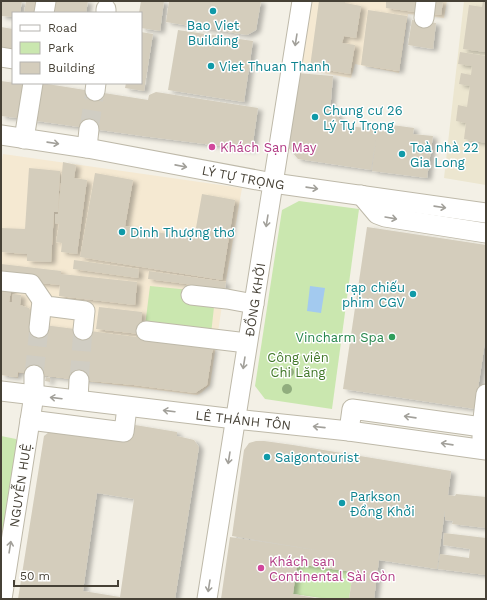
<svg xmlns="http://www.w3.org/2000/svg" width="487" height="600" viewBox="0 0 487 600" font-family="'Work Sans',sans-serif">
	<defs>
		<filter id="shadow"><feDropShadow dx="4.5" dy="2.5" stdDeviation="2" flood-color="#0004"/></filter>
	</defs>
	<rect width="100%" height="100%" fill="#f3f0e6"/>
	<!-- commercial -->
	<g fill="#f5e9d2">
		<polygon points="312,1 447,1 444,18 408,14 399,73 355,64 351,78 300,69"/>
		<polygon points="3,154 242,188 224,292 210,385 201,393 197,395 19,373 18,378 1,375 1,165"/>
	</g>
	<!-- education -->
	<polygon fill="#ece6d0" points="464,1 486,1 486,185 444,178"/>
	<!-- green -->
	<g fill="#cae7af">
		<polygon points="299,201 359,209 332,409 265,399 255,386 282,210"/>
		<polygon points="150,286 190,290 189,304 214,307 211,334 145,326"/>
		<polygon points="1,436 16,439 19,443 1,561"/>
		<polygon points="297,564 353,572 349,599 328,599 293,594"/>
	</g>
	<!-- water -->
	<polygon fill="#a3caef" points="310,286 325,288 321,313 307,311"/>
	<!-- building -->
	<g fill="#d4cdbc" fill-rule="evenodd" filter="url(#shadow)">
		<polygon points="1,1 22,1 20,13 13,13 13,17 1,16"/>
		<polygon points="26,1 44,1 42,13 24,13"/>
		<polygon points="51,1 88,1 86,13 49,13"/>
		<polygon points="141,1 164,1 160,31 141,28 141,13 139,13"/>
		<polygon points="169,1 261,1 256,30 247,35 166,22"/>
		<polygon points="319,1 345,1 345,3 361,6 356,38 344,36 342,43 355,45 350,74 310,67"/>
		<polygon points="386,1 423,1 422,13 386,8"/>
		<polygon points="429,1 443,1 441,15 427,13"/>
		<polygon points="483,1 486,1 486,52 463,49 469,5 482,7"/>
		<polygon points="368,10 407,16 399,71 361,65"/>
		<polygon points="412,20 436,23 433,49 408,45"/>
		<polygon points="1,27 13,29 13,56 1,54"/>
		<polygon points="178,30 253,41 244,102 168,90"/>
		<polygon points="141,32 153,34 144,91 125,88 126,83 141,83"/>
		<polygon points="460,52 486,56 486,143 464,139 466,123 456,121 458,105 467,107 470,86 459,84 461,73 471,75 472,66 458,64"/>
		<polygon points="297,73 333,76 330,112 335,111 342,123 339,125 391,131 392,125 414,128 413,134 433,136 427,178 372,171 376,139 371,170 298,159 287,146"/>
		<polygon points="1,81 30,85 25,119 1,116"/>
		<polygon points="41,83 148,100 149,95 156,92 258,108 252,150 142,136 30,120"/>
		<polygon points="63,162 76,165 74,178 87,180 77,254 61,252 62,243 56,242 59,224 55,223 55,214 58,214"/>
		<polygon points="29,168 60,171 58,212 54,212 51,262 27,261 27,254 1,252 1,228 25,229"/>
		<polygon points="95,173 133,180 125,226 194,239 202,194 235,200 222,280 80,257"/>
		<polygon points="367,227 486,245 486,335 475,409 343,389"/>
		<polygon points="74,260 139,269 138,278 73,269"/>
		<polygon points="1,264 61,271 61,274 137,282 135,305 59,296 60,285 1,279"/>
		<polygon points="149,271 226,282 225,289 148,279"/>
		<polygon points="2,283 12,284 9,302 12,302 13,294 21,295 20,305 29,308 32,316 44,325 213,347 207,385 195,393 134,385 79,380 18,372 17,377 1,375 1,291"/>
		<polygon points="99,307 142,312 140,334 96,329"/>
		<polygon points="46,377 50,378 50,382 45,381"/>
		<path d="M 129,424 L 177,432 L 177,436 L 194,440 L 199,447 L 175,599 L 18,599 L 44,436 L 49,432 L 56,430 L 126,441 ZM 97,493 L 134,499 L 120,597 L 83,591 Z"/>
		<polygon points="256,441 264,441 293,445 451,471 448,495 455,496 456,494 486,497 486,528 452,524 453,521 445,520 445,510 437,569 379,560 374,599 349,599 353,572 297,564 293,594 321,599 221,599 230,537 341,554 232,536 244,450 249,443"/>
		<polygon points="444,533 486,538 486,575 438,569 440,554 469,558 470,549 443,545"/>
	</g>
	<g fill="none" stroke-linecap="round" stroke-linejoin="round">
		<!-- minor-tunnel -->
		<g stroke="#d0cdc3" stroke-width="19" stroke-dasharray="19 10" stroke-linecap="butt">
			<polyline points="89,129 95,91"/>
			<polyline points="34,375 39,328"/>
			<polyline points="79,380 83,330"/>
		</g>
		<defs>
			<g id="minor">
				<polyline points="44,13 46,1"/>
				<polyline points="106,13 106,9"/>
				<polyline points="424,18 426,1"/>
				<polyline points="1,57 13,59"/>
				<polyline points="95,91 96,83"/>
				<path id="s1" d="M 1,135 L 87,148 L 273,183 L 486,213"/>
				<polyline points="24,139 33,83"/>
				<polyline points="87,148 89,129"/>
				<polyline points="361,195 377,214 385,217 486,233"/>
				<polyline points="1,281 31,284 46,306 85,311 83,330"/>
				<polyline points="191,295 227,299 254,304"/>
				<polyline points="39,328 42,301"/>
				<polyline points="146,331 247,343"/>
				<path id="s2" d="M 1,391 L 235,419 L 349,431 L 486,450"/>
				<polyline points="78,400 79,380"/>
				<polyline points="30,420 124,432 127,407"/>
				<polyline points="482,427 486,394"/>
				<polyline points="349,431 352,409 482,427 482,449"/>
				<path id="s3" d="M 2,599 L 34,395 L 34,375"/>
				<path id="s4" d="M 207,599 L 302,1"/>
			</g>
		</defs>
		<!-- minor casing -->
		<use href="#minor" stroke="#beb9a9" stroke-width="21"/>
		<!-- minor -->
		<use href="#minor" stroke="#fff" stroke-width="19"/>
	</g>
	<!-- trees -->
	<g fill="#91ad7e">
		<circle cx="289" cy="372" r="5"/>
		<circle cx="287" cy="389" r="5"/>
	</g>
	<!-- one-way arrows -->
	<defs><path id="oneway-shaft" d="M-6 0H5M1.5-3L5.5 0L1.5 3" fill="none" stroke-width="1.6" stroke-linecap="round" stroke-linejoin="round"/></defs>
	<g stroke="#a2a09a">
		<use href="#oneway-shaft" transform="translate(296 40) rotate(99)"/>
		<use href="#oneway-shaft" transform="translate(53 143) rotate(8)"/>
		<use href="#oneway-shaft" transform="translate(181 166) rotate(11)"/>
		<use href="#oneway-shaft" transform="translate(312 188) rotate(8)"/>
		<use href="#oneway-shaft" transform="translate(440 207) rotate(8)"/>
		<use href="#oneway-shaft" transform="translate(391 218) rotate(10)"/>
		<use href="#oneway-shaft" transform="translate(267 221) rotate(99)"/>
		<use href="#oneway-shaft" transform="translate(244 363) rotate(99)"/>
		<use href="#oneway-shaft" transform="translate(56 398) rotate(-173)"/>
		<use href="#oneway-shaft" transform="translate(169 411) rotate(-173)"/>
		<use href="#oneway-shaft" transform="translate(410 417) rotate(-172)"/>
		<use href="#oneway-shaft" transform="translate(319 427) rotate(-174)"/>
		<use href="#oneway-shaft" transform="translate(447 444) rotate(-172)"/>
		<use href="#oneway-shaft" transform="translate(229 458) rotate(99)"/>
		<use href="#oneway-shaft" transform="translate(10 547) rotate(-81)"/>
		<use href="#oneway-shaft" transform="translate(209 586) rotate(99)"/>
	</g>
	<!-- markers -->
	<g fill="#0f9aa8" stroke="#fff" stroke-width="1.5">
		<circle cx="213" cy="11" r="4"/>
		<circle cx="211" cy="66" r="4"/>
		<circle cx="315" cy="117" r="4"/>
		<circle cx="402" cy="154" r="4"/>
		<circle cx="122" cy="232" r="4"/>
		<circle cx="413" cy="294" r="4"/>
		<circle cx="267" cy="457" r="4"/>
		<circle cx="342" cy="503" r="4"/>
	</g>
	<g fill="#d1479c" stroke="#fff" stroke-width="1.5">
		<circle cx="212" cy="147" r="4"/>
		<circle cx="261" cy="568" r="4"/>
	</g>
	<circle fill="#2e9e5b" stroke="#fff" stroke-width="1.5" cx="392" cy="337" r="4"/>
	<g text-anchor="middle" dominant-baseline="central" stroke-width="3" stroke-linejoin="round" paint-order="stroke">
		<!-- culture labels -->
		<g font-size="13" fill="#0d838f" stroke="#fff" text-anchor="start">
			<text x="213" y="25" text-anchor="middle">Bao Viet<tspan x="213" dy="15">Building</tspan></text>
			<text x="219" y="66">Viet Thuan Thanh</text>
			<text x="323" y="110">Chung cư 26<tspan x="323" dy="15">Lý Tự Trọng</tspan></text>
			<text x="410" y="147">Toà nhà 22<tspan x="410" dy="15">Gia Long</tspan></text>
			<text x="130" y="232">Dinh Thượng thơ</text>
			<text x="405" y="287" text-anchor="end">rạp chiếu<tspan x="405" dy="15">phim CGV</tspan></text>
			<text x="275" y="457">Saigontourist</text>
			<text x="350" y="496">Parkson<tspan x="350" dy="15">Đồng Khởi</tspan></text>
		</g>
		<!-- hotel labels -->
		<g font-size="13" fill="#b23c85" stroke="#fff" text-anchor="start">
			<text x="220" y="147">Khách Sạn May</text>
			<text x="269" y="561">Khách sạn<tspan x="269" dy="15">Continental Sài Gòn</tspan></text>
		</g>
		<!-- street labels -->
		<g font-size="13" fill="#464136" stroke="#fff">
			<text stroke="none"><textPath href="#s1" startOffset="246">LÝ TỰ TRỌNG</textPath></text>
			<text stroke="none"><textPath href="#s4" startOffset="303">ÐỒNG KHỞI</textPath></text>
			<text stroke="none"><textPath href="#s2" startOffset="244">LÊ THÁNH TÔN</textPath></text>
			<text stroke="none"><textPath href="#s3" startOffset="115">NGUYỄN HUỆ</textPath></text>
		</g>
		<!-- leisure labels -->
		<g font-size="13" fill="#27864d" stroke="#fff" text-anchor="end">
			<text x="384" y="337">Vincharm Spa</text>
		</g>
		<!-- park labels -->
		<g font-size="13" fill="#417729" stroke="#fff">
			<text x="298" y="357">Công viên<tspan x="298" dy="15">Chi Lăng</tspan></text>
		</g>
	</g>
	<!-- border -->
	<rect width="487" height="600" fill="none" stroke="#464136" stroke-width="4"/>
	<!-- legend -->
	<rect x="12" y="12" width="130" height="72" fill="#ffffff" stroke="#b5b3af"/>
	<rect x="20" y="25" width="20" height="6" fill="#ffffff" stroke="#b5b3af"/>
	<text x="48" y="32" font-size="12" fill="#464136">Road</text>
	<rect x="20" y="42" width="20" height="12" fill="#cae7af" stroke="#b5b3af"/>
	<text x="48" y="52" font-size="12" fill="#464136">Park</text>
	<rect x="20" y="62" width="20" height="12" fill="#d4cdbc" stroke="#b5b3af"/>
	<text x="48" y="72" font-size="12" fill="#464136">Building</text>
	<!-- scale -->
	<path d="M14 580v6h104v-6" fill="none" stroke="#464136" stroke-width="2"/>
	<text x="20" y="580" font-size="12" fill="#464136" stroke="#ffffff" stroke-width="3" paint-order="stroke">50 m</text>
</svg>
